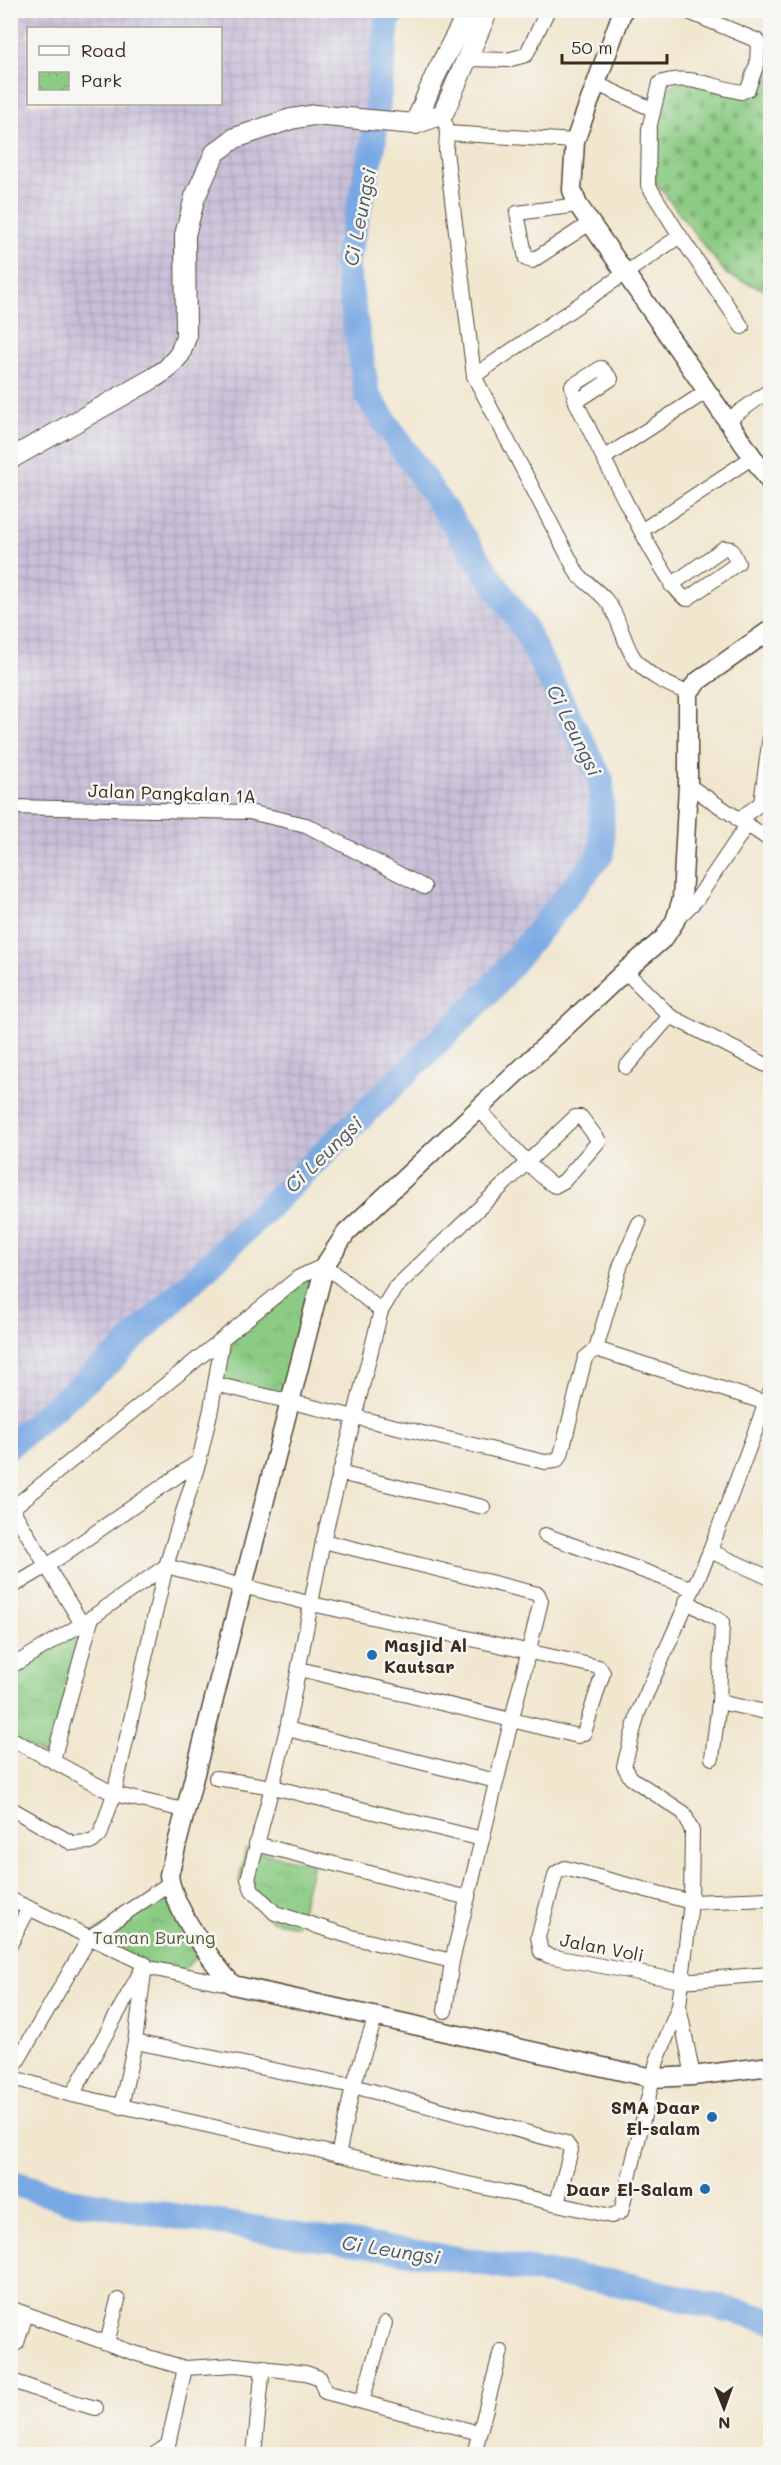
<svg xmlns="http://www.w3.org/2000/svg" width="781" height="2465" viewBox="0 0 781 2465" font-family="Mali,sans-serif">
	<defs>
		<pattern id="industrial-grid" width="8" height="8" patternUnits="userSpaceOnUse" patternTransform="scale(1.5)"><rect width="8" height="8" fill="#c8bfd8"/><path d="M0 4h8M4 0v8" fill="none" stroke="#ada4b9"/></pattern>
		<pattern id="cemetery-stones" width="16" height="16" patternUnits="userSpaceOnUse" patternTransform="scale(1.5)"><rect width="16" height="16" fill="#8bcb83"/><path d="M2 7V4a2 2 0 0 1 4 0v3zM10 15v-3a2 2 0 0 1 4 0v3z" fill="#79ae71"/></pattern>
		<pattern id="park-crowns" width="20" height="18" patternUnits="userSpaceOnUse" patternTransform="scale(1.5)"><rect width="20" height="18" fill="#8bcb83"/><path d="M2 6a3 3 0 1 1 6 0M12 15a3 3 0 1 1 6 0" fill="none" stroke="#79ae71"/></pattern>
	</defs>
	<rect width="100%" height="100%" fill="#f6f6f2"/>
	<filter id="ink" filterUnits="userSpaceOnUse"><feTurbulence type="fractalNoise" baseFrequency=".0167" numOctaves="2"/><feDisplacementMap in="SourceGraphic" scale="12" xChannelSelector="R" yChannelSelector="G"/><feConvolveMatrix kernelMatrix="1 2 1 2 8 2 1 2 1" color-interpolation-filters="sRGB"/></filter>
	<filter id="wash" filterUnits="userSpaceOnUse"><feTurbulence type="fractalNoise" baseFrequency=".008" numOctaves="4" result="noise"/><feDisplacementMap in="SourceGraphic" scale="24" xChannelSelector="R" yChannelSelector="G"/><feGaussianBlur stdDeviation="1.35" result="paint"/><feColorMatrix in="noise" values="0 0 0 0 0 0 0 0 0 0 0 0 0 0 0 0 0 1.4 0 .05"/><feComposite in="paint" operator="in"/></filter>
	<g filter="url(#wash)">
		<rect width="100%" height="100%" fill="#f1e6ce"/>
		<!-- industrial -->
		<path fill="url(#industrial-grid)" fill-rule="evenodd" d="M 11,11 L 395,11 L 373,145 L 346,263 L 367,395 L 523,626 L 601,780 L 602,853 L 496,984 L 118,1354 L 11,1445 ZM 28,28 L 220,28 L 220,104 L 28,104 Z"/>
		<!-- cemetery -->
		<polygon fill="url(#cemetery-stones)" stroke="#637a50" stroke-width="1.5" points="770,60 770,292 727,275 655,182 651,135 664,92 682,78 757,93"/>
		<!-- park -->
		<g fill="url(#park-crowns)" stroke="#637a50" stroke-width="1.5">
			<polygon points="299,1277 315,1281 287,1402 221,1384 238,1326"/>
			<polygon points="92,1617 53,1760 11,1738 11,1667"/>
			<polygon points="246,1849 313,1864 297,1926 271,1921 239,1880"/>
			<polygon points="164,1893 202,1952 174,1978 85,1938"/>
		</g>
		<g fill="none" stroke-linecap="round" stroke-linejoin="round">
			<!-- river -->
			<g stroke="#79a9e3" stroke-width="26">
				<polyline points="10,1445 118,1354 488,993 602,853 601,780 523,626 367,395 346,263 373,145 387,22 394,10"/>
				<polyline points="10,2182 68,2200 622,2284 770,2320"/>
			</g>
		</g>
	</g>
	<g filter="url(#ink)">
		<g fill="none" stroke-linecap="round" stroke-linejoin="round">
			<defs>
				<g id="minor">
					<polyline points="468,59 507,60 526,55 548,10"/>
					<polyline points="597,84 652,109"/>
					<polyline points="446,125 447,133 575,141"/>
					<path d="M 447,133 L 446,151 L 474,376 L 578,575 C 587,583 598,591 606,600 C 620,617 622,640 634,658 C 647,676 669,685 688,693"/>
					<polyline points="578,205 517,213 526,259 532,261 590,223"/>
					<path d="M 680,236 L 648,185 L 649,129 L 660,83 C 689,73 712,87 741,92 L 748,89 L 757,64 L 758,41 L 684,10"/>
					<polyline points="474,376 680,236 742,327"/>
					<path d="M 576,402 L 611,379 L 601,368 L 572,386 L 576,402 C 589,428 669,597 687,599 L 738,563 L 731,549 L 724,548 L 671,585"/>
					<polyline points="728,420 770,390"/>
					<polyline points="604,458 707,391"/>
					<polyline points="641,531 753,457"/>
					<polyline points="688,785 770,840"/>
					<polyline points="761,803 770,736"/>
					<polyline points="10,807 249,812 306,825 424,887"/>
					<polyline points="738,820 768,798"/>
					<polyline points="675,921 697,899 747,825"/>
					<polyline points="625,971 670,1016 770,1067"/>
					<polyline points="626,1067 670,1016"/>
					<polyline points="596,1349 770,1404"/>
					<polyline points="215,1384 545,1462 556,1461 561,1455 585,1358 596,1349 621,1264 639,1223"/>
					<polyline points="339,1473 483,1507"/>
					<polyline points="12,1509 82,1624"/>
					<polyline points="10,1510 299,1277 325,1265 381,1311"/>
					<polyline points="545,1535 693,1589"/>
					<polyline points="323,1541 538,1594 541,1601 452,1961 445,2011"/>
					<polyline points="710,1551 770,1578"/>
					<polyline points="10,1588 47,1566 199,1461"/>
					<polyline points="686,1601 722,1622 719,1702 712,1758"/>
					<polyline points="10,1667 82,1624 166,1566 312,1604 599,1667 603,1673 584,1733 578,1736 299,1669"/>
					<polyline points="719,1702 770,1713"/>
					<polyline points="287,1729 496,1781"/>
					<polyline points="10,1738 114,1794 184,1810"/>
					<polyline points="53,1760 92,1617"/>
					<polyline points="216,1778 273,1787 482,1839"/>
					<polyline points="10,1808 72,1843 92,1842 100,1835 114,1794 166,1566 199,1461 211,1409 222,1341"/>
					<polyline points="256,1844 468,1898"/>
					<polyline points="10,1899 145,1964 145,1967 233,1985"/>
					<polyline points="770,1899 691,1902 565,1868 556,1873 538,1937 541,1952 549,1956 681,1981 770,1974"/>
					<polyline points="10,1945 29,1908"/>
					<path d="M 452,1961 L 355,1938 L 275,1913 L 252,1890 L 248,1879 L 287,1729 L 323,1541 L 381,1311 L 395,1288 L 575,1117 L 581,1117 L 599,1141 L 564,1181 L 555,1186 C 538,1178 494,1125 478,1108"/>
					<polyline points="679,2006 693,2076"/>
					<polyline points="135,2042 353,2086 566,2143 571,2150 557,2203"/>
					<polyline points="10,2074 90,1937 170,1883"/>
					<polyline points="10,2077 72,2095 145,1964"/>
					<polyline points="72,2095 611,2216 621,2212 657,2061 679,2006 691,1902 692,1831 684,1813 631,1778 624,1766 638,1713 710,1551 770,1392"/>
					<polyline points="121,2107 135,2042 144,1973"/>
					<polyline points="338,2155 353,2086 376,2016"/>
					<polyline points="10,2308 131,2352 185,2368 236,2365 306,2373 320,2378 325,2392 479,2433"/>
					<polyline points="10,2343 17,2343 26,2314"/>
					<polyline points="107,2343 118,2300"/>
					<polyline points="10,2380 63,2399 96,2408"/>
					<polyline points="362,2401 385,2323"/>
					<polyline points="155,2454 168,2445 185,2368"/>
					<polyline points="254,2454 263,2367"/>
					<polyline points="474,2454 501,2351"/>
				</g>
				<g id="tertiary">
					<polyline points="623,10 575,141 572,190 578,205 770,482"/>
					<path d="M 770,630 L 698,681 L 688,693 L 688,785 L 682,899 L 675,921 L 664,938 L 625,971 L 346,1233 L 325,1265 L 169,1875 C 172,1905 212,1963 233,1985 L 653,2078 L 693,2076 L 770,2066"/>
				</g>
				<g id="secondary">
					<polyline points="415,124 435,76 469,10"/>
					<polyline points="10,459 152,379 167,369 180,354 186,337 185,235 195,197 215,153 235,138 291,119 314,115 415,124 443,114 488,10"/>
				</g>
			</defs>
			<!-- minor casing -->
			<use href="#minor" stroke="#564638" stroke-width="16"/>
			<!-- tertiary casing -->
			<use href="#tertiary" stroke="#564638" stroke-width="21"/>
			<!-- secondary casing -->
			<use href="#secondary" stroke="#564638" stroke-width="22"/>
			<!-- minor -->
			<use href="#minor" stroke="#fff" stroke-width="14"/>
			<!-- tertiary -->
			<use href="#tertiary" stroke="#fff" stroke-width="18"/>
			<!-- secondary -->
			<use href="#secondary" stroke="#fff" stroke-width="20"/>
		</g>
	</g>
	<!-- markers -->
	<g fill="#1f6fb2" stroke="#f6f6f2" stroke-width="2">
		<circle cx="372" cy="1655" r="6"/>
		<circle cx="712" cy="2117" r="6"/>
		<circle cx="705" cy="2189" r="6"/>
	</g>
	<g text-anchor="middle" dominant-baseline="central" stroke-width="5" stroke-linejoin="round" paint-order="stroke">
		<!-- street labels -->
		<g font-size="18" fill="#3b2a1e" stroke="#f6f6f2">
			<text transform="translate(172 793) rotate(2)">Jalan Pangkalan 1A</text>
			<text transform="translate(602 1947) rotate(11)">Jalan Voli</text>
		</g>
		<!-- poi labels -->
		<g font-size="18" font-weight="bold" fill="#3b2a1e" stroke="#f6f6f2" text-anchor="end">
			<text x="384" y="1645" text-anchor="start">Masjid Al<tspan x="384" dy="21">Kautsar</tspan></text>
			<text x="700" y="2107">SMA Daar<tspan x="700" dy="21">El-salam</tspan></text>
			<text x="693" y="2189">Daar El-Salam</text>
		</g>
		<!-- park labels -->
		<g font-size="18" fill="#535a3c" stroke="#f6f6f2">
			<text x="154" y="1937">Taman Burung</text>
		</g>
		<!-- water labels -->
		<g font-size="20" font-style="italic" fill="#515663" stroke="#f6f6f2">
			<text transform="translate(359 217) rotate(-79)">Ci Leungsi</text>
			<text transform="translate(575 730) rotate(64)">Ci Leungsi</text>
			<text transform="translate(323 1154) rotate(-44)">Ci Leungsi</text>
			<text transform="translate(391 2249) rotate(9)">Ci Leungsi</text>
		</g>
	</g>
	<!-- margin -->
	<rect width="781" height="2465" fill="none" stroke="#f6f6f2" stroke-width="36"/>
	<!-- legend -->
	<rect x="27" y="27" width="195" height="78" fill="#f6f6f2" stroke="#aba49d" stroke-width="1.5"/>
	<rect x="39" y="46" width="30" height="9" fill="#ffffff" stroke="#aba49d" stroke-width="1.5"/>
	<text x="81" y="57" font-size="18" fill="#3b2a1e">Road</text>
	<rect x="39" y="72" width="30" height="18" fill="url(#park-crowns)" stroke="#aba49d" stroke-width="1.5"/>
	<text x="81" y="87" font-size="18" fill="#3b2a1e">Park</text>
	<!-- north arrow -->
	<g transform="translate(724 2408) rotate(179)" stroke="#f6f6f2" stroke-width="4.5" paint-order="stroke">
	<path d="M0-4.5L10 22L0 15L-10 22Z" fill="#3b2a1e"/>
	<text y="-9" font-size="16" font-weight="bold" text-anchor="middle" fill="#3b2a1e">N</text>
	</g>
	<!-- scale -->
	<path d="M562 54v9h105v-9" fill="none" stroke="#3b2a1e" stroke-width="3"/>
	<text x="571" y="54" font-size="18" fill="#3b2a1e" stroke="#f6f6f2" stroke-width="4.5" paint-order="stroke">50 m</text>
</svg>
